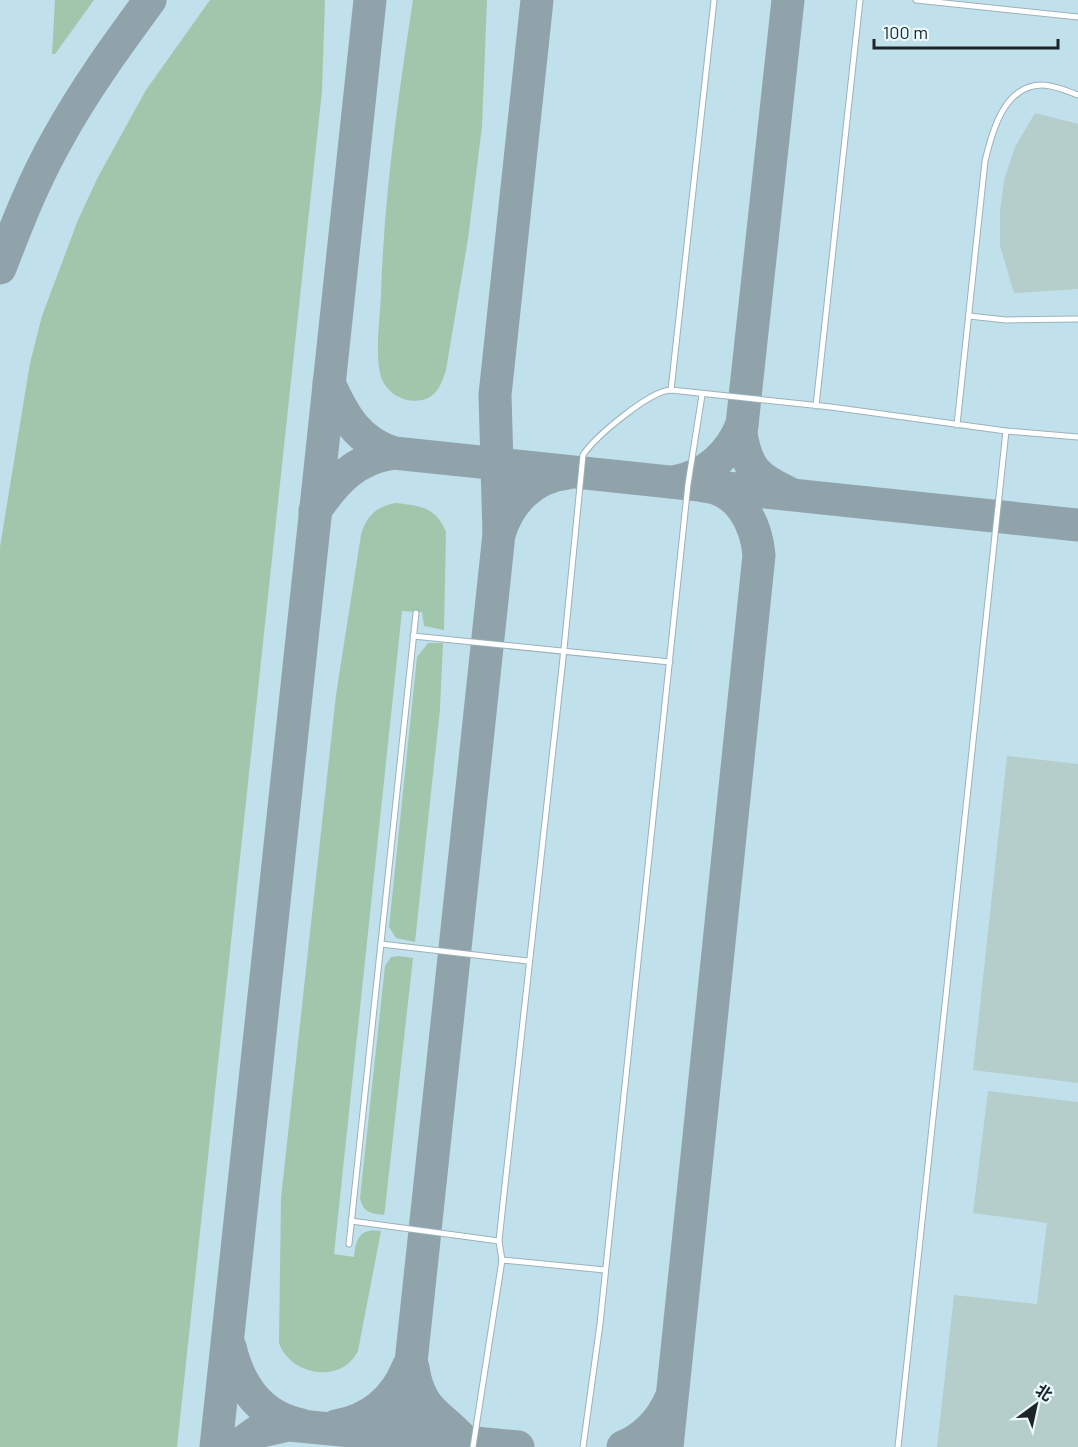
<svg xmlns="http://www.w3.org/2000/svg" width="1078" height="1447" viewBox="0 0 1078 1447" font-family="Barlow,'Noto Sans SC',sans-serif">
	<rect width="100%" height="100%" fill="#d5edf5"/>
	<!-- built -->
	<rect fill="#c0e0eb" x="0" y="0" width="1078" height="1447"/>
	<!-- green -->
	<g fill="#a0c6ac">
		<polygon points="55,0 94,0 55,54 52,54"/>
		<polygon points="210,0 325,0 322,91 177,1447 0,1447 0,547 30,363 42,316 78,220 98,177 146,90"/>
		<path d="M 413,0 L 487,0 L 482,126 L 468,239 L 446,370 C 443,380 439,391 430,397 C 410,408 384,394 380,373 C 375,348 380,320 381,295 C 384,196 398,98 413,0 Z"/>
		<path d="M 396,503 C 421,506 436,507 446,532 L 444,630 L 424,626 L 422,612 L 402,611 L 334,1254 L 354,1257 C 356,1238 360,1228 381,1231 L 358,1351 C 341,1385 290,1375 279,1343 L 281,1198 L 336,695 L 361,535 C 366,516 377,506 396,503 Z"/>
		<polygon points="428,643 443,643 440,709 415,942 396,938 389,927 417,657"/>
		<path d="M 399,956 L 413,958 L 385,1209 L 384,1215 C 371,1214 363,1212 360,1198 L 385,966 L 391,957 Z"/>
	</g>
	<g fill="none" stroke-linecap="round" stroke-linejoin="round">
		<!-- taxiway -->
		<g stroke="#90a3aa" stroke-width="33">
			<path d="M 0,268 C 17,224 34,180 58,138 C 85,89 117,45 150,0"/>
			<path d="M 329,383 C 344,417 358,441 394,453 L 1078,525"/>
			<path d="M 674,482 C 706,476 731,454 742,424"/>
			<path d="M 787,492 C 756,478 747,468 741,434 L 788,0"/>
			<path d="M 315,511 C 336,480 355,459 394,453"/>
			<path d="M 499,534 C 509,502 532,477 567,473"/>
			<path d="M 230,1347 C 239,1385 259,1416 301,1425"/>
			<path d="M 413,1368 C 420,1412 439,1413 464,1441 L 458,1443"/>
			<path d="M 336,1426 C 370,1420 395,1400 408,1367"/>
			<polyline points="216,1447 370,0"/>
			<polyline points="236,1447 257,1432 289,1425 518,1447"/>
			<polyline points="402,1447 499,534 495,395 537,0"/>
			<path d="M 623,1447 C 646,1437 661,1421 671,1398"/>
			<path d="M 667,1447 L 759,555 C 756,523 739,489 704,486"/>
		</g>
	</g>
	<!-- building -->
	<g fill="#b5cecb">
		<polygon points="1035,113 1078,124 1078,289 1014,293 1000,246 1000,211 1004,180 1015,147"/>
		<polygon points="1007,756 1078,764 1078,1083 973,1070"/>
		<polygon points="988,1091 1078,1102 1078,1447 937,1447 954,1295 1037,1304 1047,1223 973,1213"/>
	</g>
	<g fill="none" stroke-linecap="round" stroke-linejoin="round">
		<defs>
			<g id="service">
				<polyline points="916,0 1078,17"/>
				<polyline points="969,316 1006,320 1078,319"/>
				<polyline points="671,390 714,0"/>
				<polyline points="816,406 860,0"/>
				<path d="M 957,425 L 985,161 C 992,132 1004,85 1042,85 C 1054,85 1067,91 1078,95"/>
				<polyline points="413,636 670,662"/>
				<polyline points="381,944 528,961"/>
				<polyline points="351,1221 499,1241"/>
				<polyline points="349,1244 416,613"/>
				<polyline points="502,1260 605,1270"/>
				<path d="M 473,1447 L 502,1260 L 499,1241 L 503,1203 L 564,649 L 583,455 C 595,437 649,391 671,390 L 831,407 L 1006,431 L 1078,437"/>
				<polyline points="583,1447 600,1324 688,484 702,395"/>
				<polyline points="898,1447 1006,431"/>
			</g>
		</defs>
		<!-- service casing -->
		<use href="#service" stroke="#9bb2ba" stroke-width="7"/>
		<!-- service -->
		<use href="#service" stroke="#fff" stroke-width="5"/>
	</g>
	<!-- north arrow -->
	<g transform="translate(1036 1405) rotate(33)" stroke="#eaf9fd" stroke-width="4.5" paint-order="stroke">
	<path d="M0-4.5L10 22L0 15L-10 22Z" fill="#1c2528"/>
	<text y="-9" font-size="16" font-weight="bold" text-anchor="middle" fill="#1c2528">北</text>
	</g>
	<!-- scale -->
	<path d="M874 39v9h184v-9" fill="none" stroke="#1c2528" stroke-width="3"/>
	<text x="883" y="39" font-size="18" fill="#1c2528" stroke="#eaf9fd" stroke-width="4.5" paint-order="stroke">100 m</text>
</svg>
